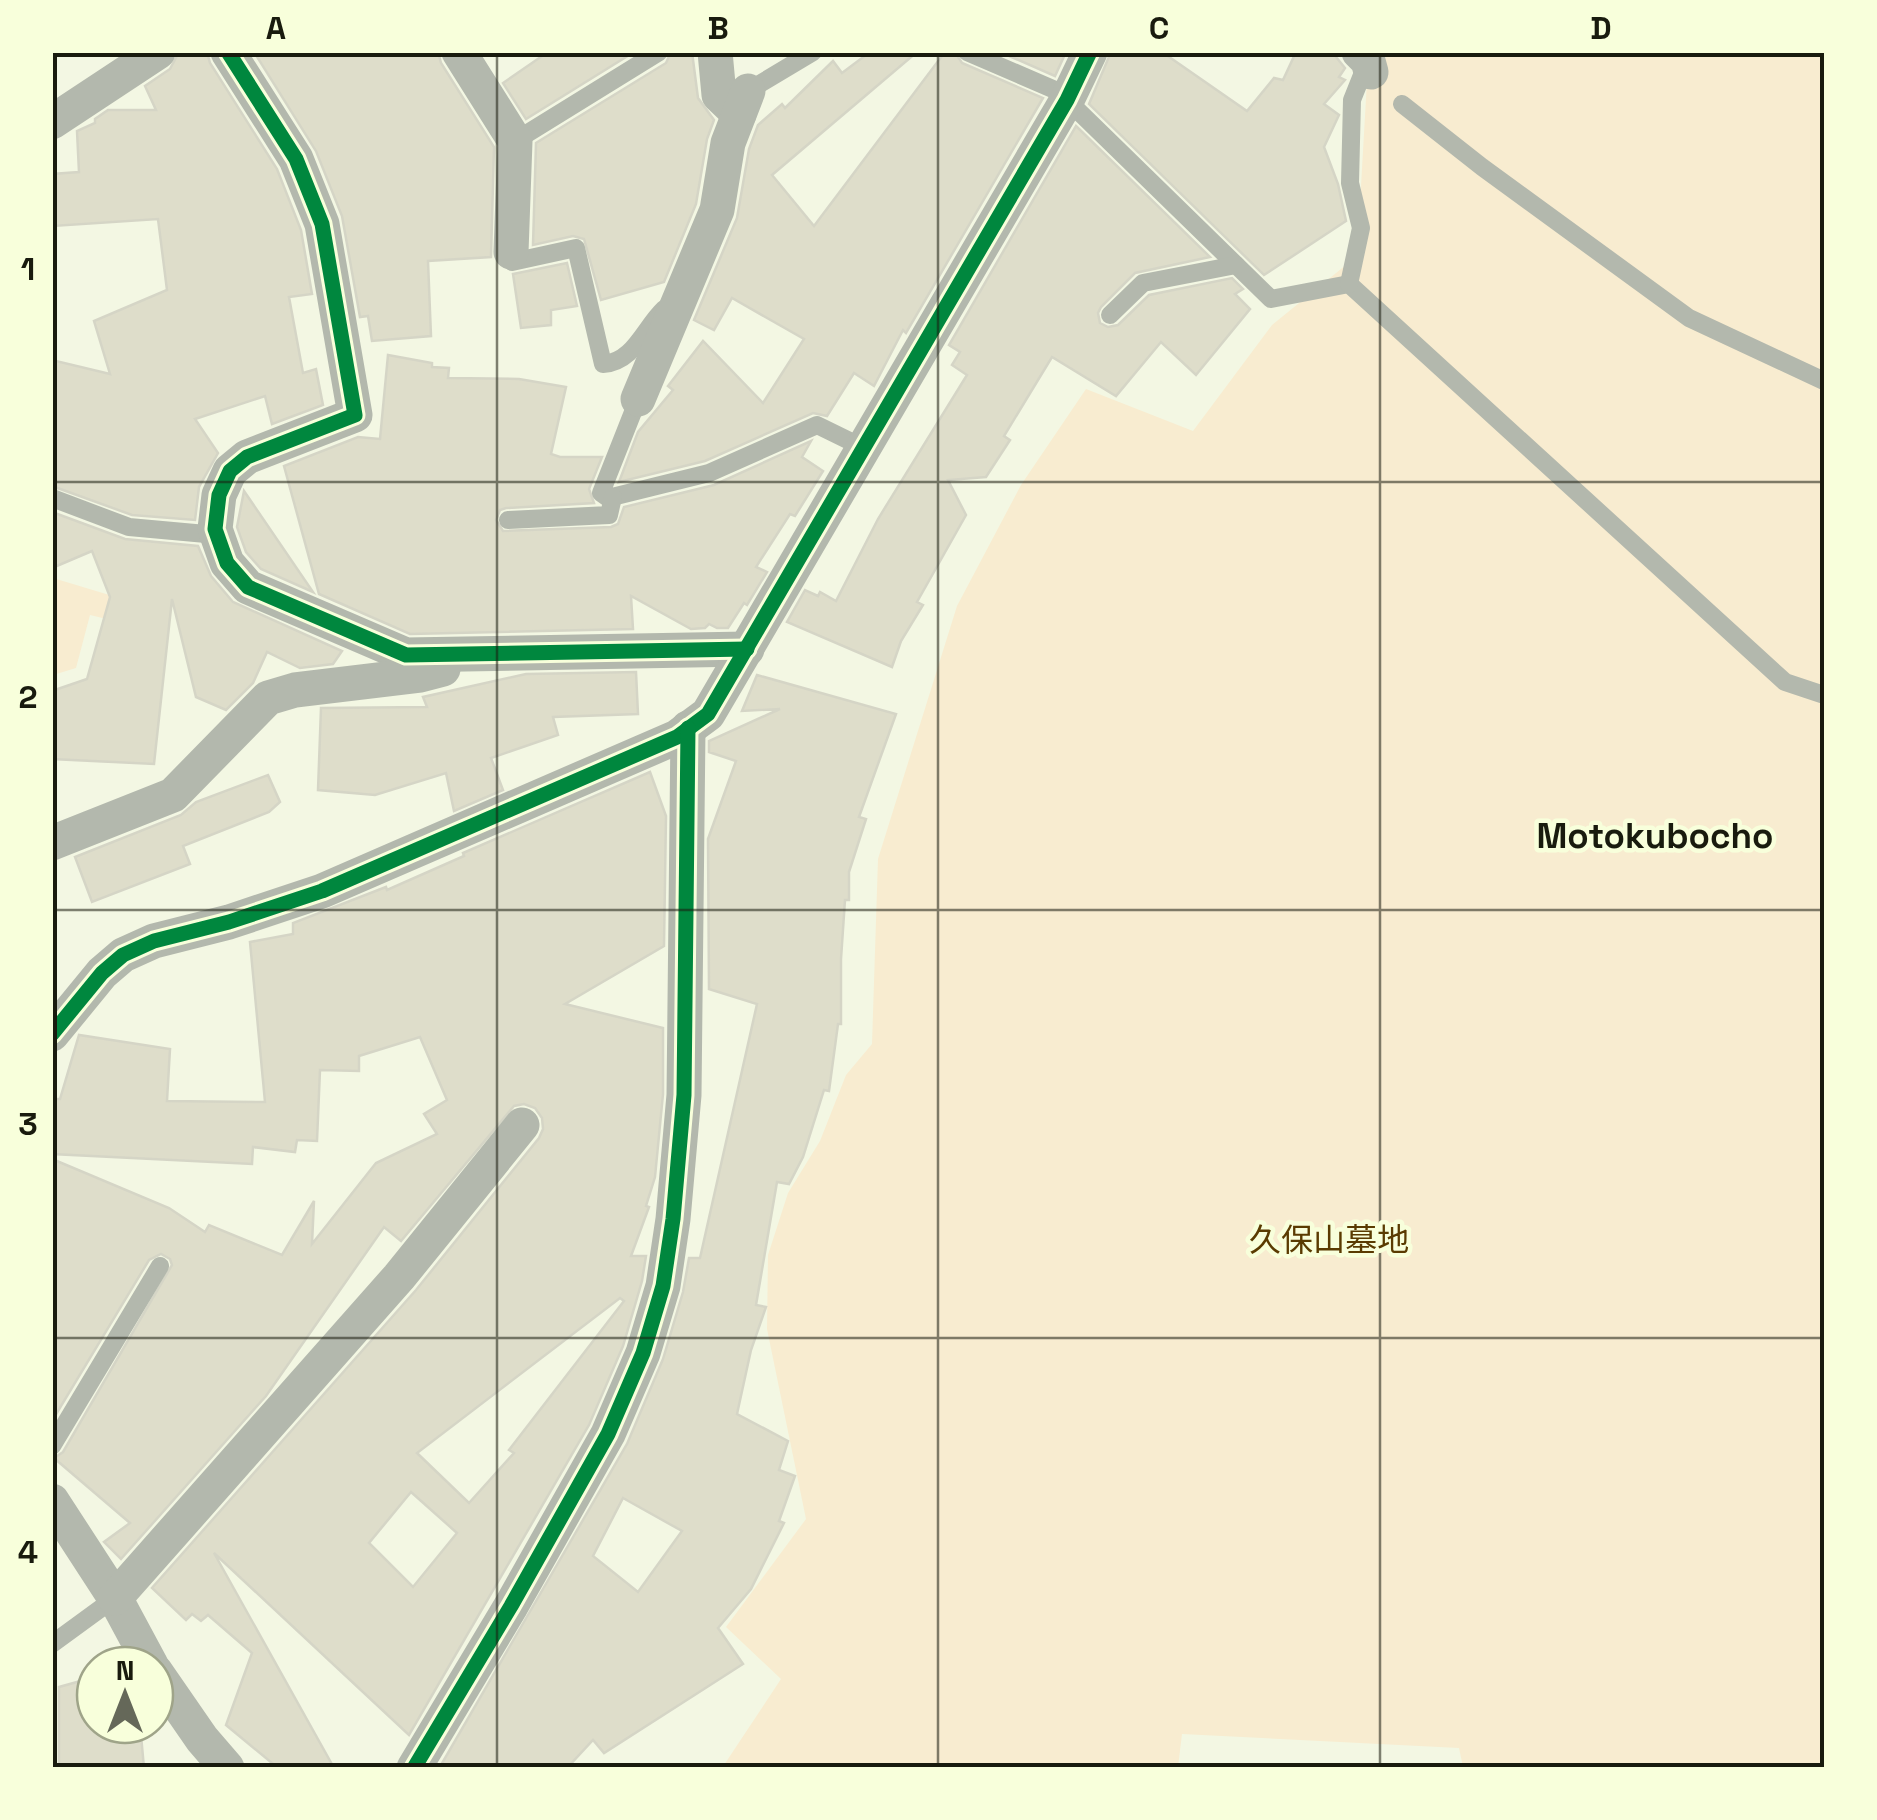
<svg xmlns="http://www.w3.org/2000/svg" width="1877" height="1820" viewBox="0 0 1877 1820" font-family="'Space Grotesk','Noto Sans JP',sans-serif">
	<rect width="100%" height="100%" fill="#f3f7e3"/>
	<!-- green -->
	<g fill="#f8ecd0">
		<polygon points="1389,53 1824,53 1824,1767 1463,1767 1459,1748 1182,1734 1178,1767 722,1768 781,1679 726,1627 806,1519 767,1329 768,1255 788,1193 820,1141 846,1075 872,1044 878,859 957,606 1021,485 1086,389 1193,431 1272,325 1357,256 1367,81"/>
		<polygon points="53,578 169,613 161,632 90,615 76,668 53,675"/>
	</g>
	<!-- building -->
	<g fill="#deddca" stroke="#d5d5c6" stroke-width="2.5" fill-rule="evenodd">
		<polygon points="179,52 207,52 210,63 277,169 301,230 312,294 289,297 303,373 316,369 323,405 272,424 265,396 195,419 218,453 199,487 195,520 132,515 52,486 52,360 110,374 94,321 167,290 158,219 53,226 52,174 79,172 77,131 95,123 95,119 108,110 156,110 145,86 170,69"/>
		<polygon points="254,52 438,52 441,63 494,147 491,257 428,261 431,336 372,341 368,316 360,317 342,216 316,151"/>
		<polygon points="548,52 634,52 526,119 503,83"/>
		<polygon points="671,52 692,52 698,98 714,120 707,139 696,204 664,282 601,300 584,239 573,236 533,245 536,143 666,63"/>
		<polygon points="870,52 917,52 772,175 814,226 945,52 955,52 962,63 1043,98 906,333 903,330 874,386 854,373 827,416 813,413 705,461 619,482 638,432 673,390 668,386 703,341 763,403 804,339 732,298 714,330 694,320 737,218 749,149 758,125 782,104 785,108 833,61 842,73"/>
		<polygon points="1000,52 1066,52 1055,76"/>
		<polygon points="1111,52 1162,52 1247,111 1274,78 1283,80 1296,52 1332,52 1345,68 1339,77 1345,80 1324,104 1339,115 1324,147 1338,184 1346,221 1264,275 1089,104"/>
		<polygon points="1076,126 1210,257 1135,273 1101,307 1098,313 1100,323 1108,327 1118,325 1149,295 1232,278 1243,289 1235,294 1250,309 1196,375 1161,342 1116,396 1052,357 1004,436 1010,440 986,477 948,480 966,515 917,602 923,605 901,641 892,667 787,622 805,590 818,596 820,592 836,601 878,519 967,375 952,365 960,352 949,345"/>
		<polygon points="567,263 577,306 551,310 551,325 521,328 513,274"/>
		<polygon points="388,355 432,363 432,367 449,368 448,378 519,379 566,387 551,454 560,457 602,457 589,489 594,503 506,508 500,510 496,520 503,531 611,527 618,524 624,507 714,485 811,441 802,457 823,471 795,516 790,514 756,567 767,572 747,605 744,603 728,628 717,628 709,624 705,628 691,629 631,596 633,629 410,634 319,594 284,466 358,437 380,439"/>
		<polygon points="244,491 313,592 261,569 246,552 237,527"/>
		<polygon points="52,512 125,539 198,546 211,576 233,602 342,651 333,664 300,668 267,652 253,683 226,710 196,697 172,599 154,764 52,759 52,691 87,679 110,597 92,551 52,568"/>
		<polygon points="636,672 638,714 553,717 558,735 491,758 503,790 454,811 446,773 375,795 318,790 321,708 427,707 423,697 526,674"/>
		<path d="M 757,675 L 896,714 L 859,817 L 866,819 L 849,872 L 849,900 L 845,900 L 841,959 L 841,1024 L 838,1024 L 829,1091 L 824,1090 L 803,1157 L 789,1184 L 777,1182 L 756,1305 L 766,1307 L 751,1350 L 737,1414 L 788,1441 L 779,1470 L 795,1476 L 779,1521 L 784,1523 L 751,1589 L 718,1628 L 743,1664 L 604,1753 L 593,1740 L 567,1768 L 443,1768 L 441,1765 L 627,1444 L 663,1359 L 683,1292 L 689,1258 L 700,1258 L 757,1004 L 709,989 L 708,839 L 736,761 L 709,752 L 709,741 L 780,709 L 742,711 ZM 623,1498 L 682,1531 L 638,1592 L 593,1556 Z"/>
		<path d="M 650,772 L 666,816 L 664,946 L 565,1004 L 663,1028 L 663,1094 L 655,1177 L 646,1206 L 649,1207 L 631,1256 L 646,1256 L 642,1281 L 623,1346 L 589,1425 L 409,1735 L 214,1553 L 334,1768 L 278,1768 L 226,1725 L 252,1653 L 208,1615 L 201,1621 L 192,1614 L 186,1620 L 152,1588 L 416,1290 L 539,1138 L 543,1129 L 542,1118 L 535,1108 L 524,1104 L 514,1106 L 401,1241 L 384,1227 L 266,1396 L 121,1559 L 104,1542 L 130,1523 L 54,1458 L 63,1452 L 172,1265 L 170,1259 L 161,1254 L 149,1260 L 52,1421 L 52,1159 L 169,1208 L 205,1232 L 209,1225 L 282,1255 L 314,1201 L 312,1244 L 376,1163 L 437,1134 L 424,1114 L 447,1100 L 420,1037 L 359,1056 L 359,1071 L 320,1070 L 317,1141 L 297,1140 L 295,1152 L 253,1147 L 252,1164 L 52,1154 L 52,1099 L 60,1099 L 79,1035 L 170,1049 L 167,1101 L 265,1102 L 250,942 L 293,934 L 293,923 L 386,887 L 387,890 L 464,856 L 463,853 ZM 620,1298 L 624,1301 L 509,1450 L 514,1453 L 469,1503 L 417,1453 ZM 411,1492 L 457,1533 L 413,1587 L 369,1543 Z"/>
		<polygon points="268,775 280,802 269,812 183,846 190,864 92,902 75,857 181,815 196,802"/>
		<polygon points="95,1677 95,1725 128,1725 128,1735 141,1735 144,1768 59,1768 59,1687"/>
	</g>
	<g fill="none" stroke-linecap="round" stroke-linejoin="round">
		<!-- lane -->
		<g stroke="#b3b8ad" stroke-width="18">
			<polyline points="967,52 1069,96"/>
			<polyline points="748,91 813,52"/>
			<polyline points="1067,100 1271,299 1349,284"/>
			<polyline points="1402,104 1482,167 1689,318 1824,381"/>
			<polyline points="515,141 659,52"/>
			<path d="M 512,257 L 512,262 L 576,248 L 603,364 C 634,362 644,328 664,309"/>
			<polyline points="1349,284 1785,682 1824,695"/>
			<polyline points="1349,284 1361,228 1350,183 1352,100 1366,65"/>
			<polyline points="1110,315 1143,283 1236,265"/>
			<polyline points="633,412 601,493 608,498 709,473 817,425 864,448"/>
			<polyline points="52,498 129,527 217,535"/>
			<polyline points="508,520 609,515 613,497"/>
			<polyline points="52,1446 160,1266"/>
			<polyline points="52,1644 115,1598"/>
		</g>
		<!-- street -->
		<g stroke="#b3b8ad" stroke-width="35">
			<polyline points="228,52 296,159 322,224 355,415 247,457 230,471 219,495 215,529 227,563 248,587 406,655 747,649"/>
			<polyline points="459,52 515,141 511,252"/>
			<polyline points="715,52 719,95 739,114"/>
			<polyline points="1359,52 1368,61 1371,72"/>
			<polyline points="52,122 158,52"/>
			<polyline points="638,399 717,210 728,143 748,91"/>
			<polyline points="52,843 173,795 268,698 295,690 420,675 443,669"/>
			<polyline points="52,1034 102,973 123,955 154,941 229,922 322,891 677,737 708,714 1067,100 1090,52"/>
			<polyline points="52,1501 115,1598 151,1665"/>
			<polyline points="115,1598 399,1277 522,1125"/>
			<polyline points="155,1671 202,1739 227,1768"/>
			<polyline points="414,1768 511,1606 608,1434 643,1353 663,1286 673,1219 684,1095 688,728"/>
		</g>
		<defs>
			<g id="cycleway">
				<polyline points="228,52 296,159 322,224 355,415 247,457 230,471 219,495 215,529 227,563 248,587 406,655 747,649"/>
				<polyline points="52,1034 102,973 123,955 154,941 229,922 322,891 677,737 708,714 1067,100 1090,52"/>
				<polyline points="414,1768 511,1606 608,1434 643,1353 663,1286 673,1219 684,1095 688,728"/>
			</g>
		</defs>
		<!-- cycleway casing -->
		<use href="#cycleway" stroke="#f8ffdb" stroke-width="21"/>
		<!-- cycleway -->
		<use href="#cycleway" stroke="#00873e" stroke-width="15"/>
	</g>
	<!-- grid -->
	<path fill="none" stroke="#191b0e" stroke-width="2.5" stroke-opacity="0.55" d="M 497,52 L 497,1768M 938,52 L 938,1768M 1380,52 L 1380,1768M 52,482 L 1824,482M 52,910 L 1824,910M 52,1338 L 1824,1338"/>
	<g text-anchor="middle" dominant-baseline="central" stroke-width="9" stroke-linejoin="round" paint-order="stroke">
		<!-- park labels -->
		<g font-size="32" fill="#5a3b01" stroke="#f8ffdb">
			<text x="1329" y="1240">久保山墓地</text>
		</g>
		<!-- neighbourhood labels -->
		<g font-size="35" font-weight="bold" fill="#191b0e" stroke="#f8ffdb">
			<text x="1655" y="836">Motokubocho</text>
		</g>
	</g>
	<!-- border -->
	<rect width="1877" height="1820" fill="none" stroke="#f8ffdb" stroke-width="110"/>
	<!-- north arrow -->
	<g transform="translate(125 1695)"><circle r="48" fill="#f8ffdb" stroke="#9fa489" stroke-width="2.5"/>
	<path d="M0-8L18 38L0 25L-18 38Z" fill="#656859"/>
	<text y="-15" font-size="28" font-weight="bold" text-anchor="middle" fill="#191b0e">N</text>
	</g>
	<rect x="55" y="55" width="1767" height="1710" fill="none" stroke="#191b0e" stroke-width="4"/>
	<g font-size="32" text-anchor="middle" font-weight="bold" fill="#191b0e">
		<text x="276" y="39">A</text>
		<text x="718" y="39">B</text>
		<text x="1159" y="39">C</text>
		<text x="1601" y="39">D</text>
		<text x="28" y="280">1</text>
		<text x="28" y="708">2</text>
		<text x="28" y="1135">3</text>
		<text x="28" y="1563">4</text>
	</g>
</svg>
